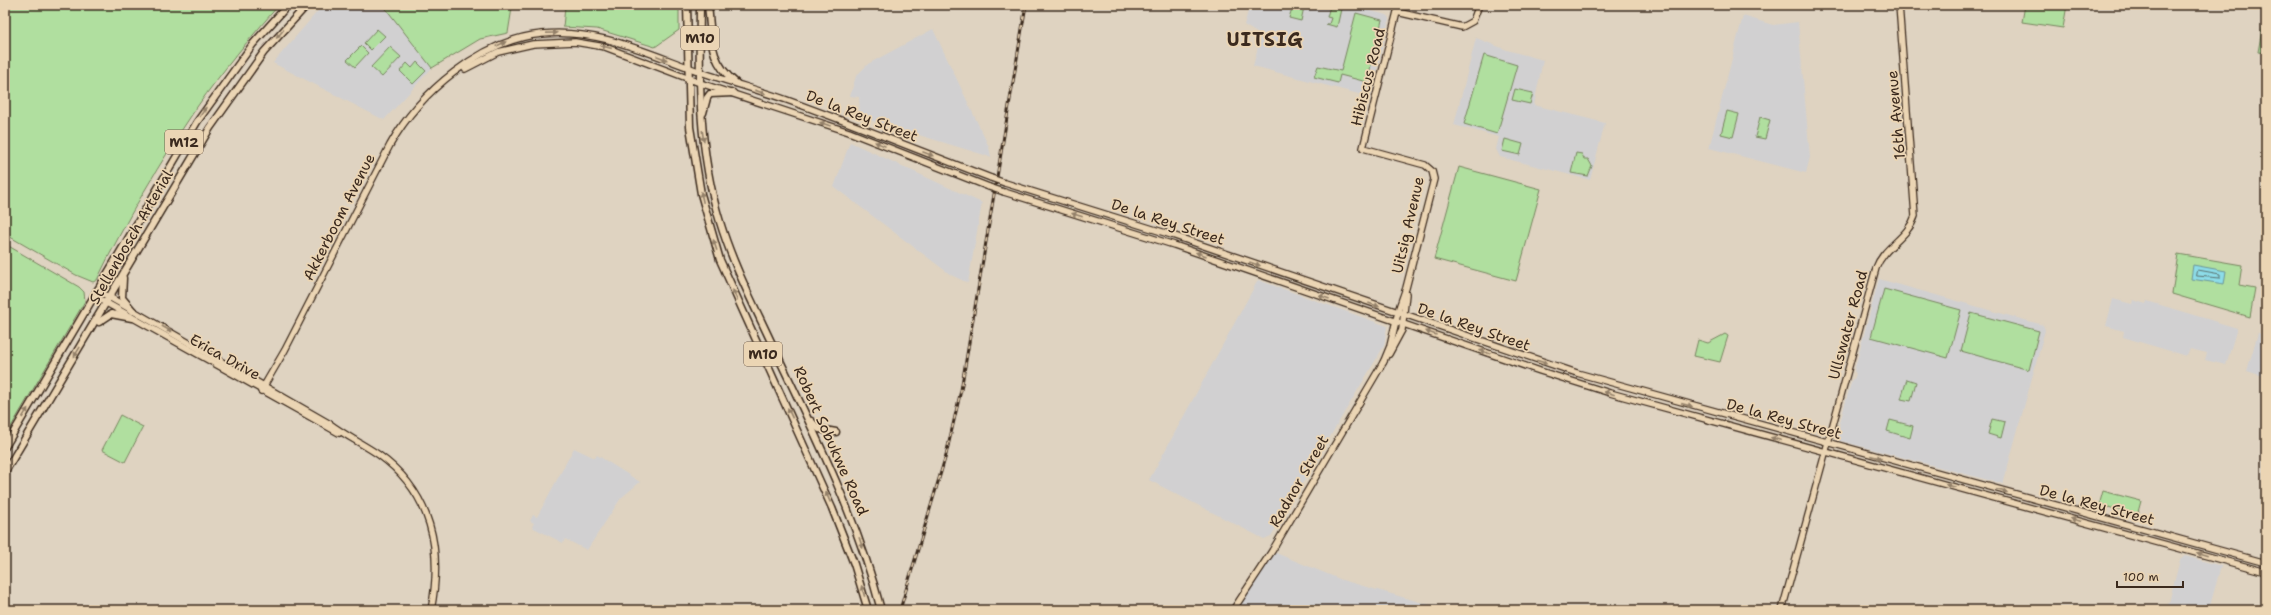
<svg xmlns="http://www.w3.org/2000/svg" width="2271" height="615" viewBox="0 0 2271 615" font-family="'Shantell Sans',sans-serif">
	<rect width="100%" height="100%" fill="#dfd3c1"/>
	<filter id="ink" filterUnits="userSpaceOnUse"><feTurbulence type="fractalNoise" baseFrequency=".025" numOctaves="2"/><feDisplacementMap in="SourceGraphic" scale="8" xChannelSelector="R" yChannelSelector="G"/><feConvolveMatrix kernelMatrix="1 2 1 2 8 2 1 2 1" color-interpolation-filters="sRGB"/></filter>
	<g filter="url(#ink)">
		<!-- built -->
		<g fill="#d1d0d1">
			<polygon points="323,5 383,5 432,68 384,120 273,63"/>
			<polygon points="1250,5 1347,5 1387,15 1389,19 1370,97 1253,66 1260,39 1257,33 1244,25"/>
			<polygon points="1743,16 1773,25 1798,22 1810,157 1806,173 1709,148"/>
			<polygon points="933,29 989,147 991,157 860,117 859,97 850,96 856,76 868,64"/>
			<polygon points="1476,38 1507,50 1543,60 1534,105 1605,123 1590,180 1500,157 1496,149 1499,137 1454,125"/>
			<polygon points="850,142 982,203 968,283 951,275 834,187"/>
			<polygon points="1879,279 2043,325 2045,330 2003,484 1837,440 1836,437 1852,379 1854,379 1856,374 1854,371"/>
			<polygon points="1258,280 1387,326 1384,346 1271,536 1264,539 1149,480"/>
			<polygon points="2113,299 2132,304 2133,300 2146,304 2147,301 2237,328 2226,365 2205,360 2207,353 2190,349 2187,356 2123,337 2124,331 2106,326"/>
			<polygon points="2258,333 2266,335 2266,377 2247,371"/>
			<polygon points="574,448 595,458 597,455 640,482 621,498 587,550 565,539 563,543 532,527 534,523 530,521 533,515 537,517"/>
			<polygon points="1271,551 1342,580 1448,610 1232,610"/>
			<polygon points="2185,556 2221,566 2210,606 2225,610 2167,610 2180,560"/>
		</g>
		<!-- green -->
		<g fill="#b0df9f" stroke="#76845e">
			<path d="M 5,5 L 279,5 C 250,38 222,71 197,107 C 162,159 124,223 97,280 L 93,282 L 76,275 L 5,234 Z"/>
			<polygon points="383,5 536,5 512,8 508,33 480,39 432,68"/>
			<polygon points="538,5 679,5 679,30 655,47 597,29 563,27 565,7"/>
			<polygon points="1293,5 1304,7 1301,21 1289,18"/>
			<polygon points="2025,5 2067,5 2063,28 2022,22"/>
			<polygon points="1330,6 1341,9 1337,27 1326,24 1329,24 1331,18 1327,17"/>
			<polygon points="1356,13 1382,20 1367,82 1340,75 1338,83 1314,77 1318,66 1341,71"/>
			<polygon points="2266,22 2266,53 2258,52 2263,24"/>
			<polygon points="377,29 385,36 371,50 364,43"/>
			<polygon points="361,46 368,53 355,67 347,60"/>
			<polygon points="390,47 401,57 382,77 371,67"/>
			<polygon points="1484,55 1517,65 1497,134 1464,124"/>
			<polygon points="417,62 426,71 413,84 400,71 407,63 412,68"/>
			<polygon points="1515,89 1533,93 1530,104 1512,100"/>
			<polygon points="1727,111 1739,114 1733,137 1721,134"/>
			<polygon points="1760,117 1770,120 1765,139 1755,137"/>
			<polygon points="1505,139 1523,144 1520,155 1502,151"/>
			<polygon points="1576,153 1582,154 1584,159 1588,159 1592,166 1588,176 1571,173"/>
			<polygon points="1459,167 1541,189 1516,281 1434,259"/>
			<polygon points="5,244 79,287 84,292 85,301 5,437"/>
			<polygon points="2178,254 2242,265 2239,285 2255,288 2250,317 2172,294"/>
			<polygon points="1884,289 1961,310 1948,358 1871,337"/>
			<polygon points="1971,313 2039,331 2029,370 1961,351"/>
			<polygon points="1725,334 1728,336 1720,362 1694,356 1698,340 1708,343"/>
			<polygon points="1907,379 1916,382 1911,401 1901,399"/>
			<polygon points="120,415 143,427 125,462 102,450"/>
			<polygon points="1992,419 2005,422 2001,438 1988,434"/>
			<polygon points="1890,420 1913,426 1910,438 1887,431"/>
			<polygon points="2103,491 2141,501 2138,512 2134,515 2102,505 2100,502"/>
		</g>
		<!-- water -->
		<polygon fill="#8cdce8" stroke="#6c9597" points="2193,265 2226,271 2224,284 2191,279"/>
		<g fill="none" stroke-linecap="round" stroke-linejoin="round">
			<!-- shore -->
			<polygon stroke="#5b716f" stroke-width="1" points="2198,270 2220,274 2220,278 2197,276"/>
			<defs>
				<g id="secondary">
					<polyline points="465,69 498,52 533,44 575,42 605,47 700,83 849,132 989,187"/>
					<polyline points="1005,183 1172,235 1577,373 2266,563"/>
					<polyline points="1004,192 1174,245 1540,371 1610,393 2266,572"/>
					<path d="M 97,290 L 330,424 C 346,436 363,444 379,455 C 432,493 443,550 431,610"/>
					<polyline points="94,296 339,433"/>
					<polyline points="1389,354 1402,330 1406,294"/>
					<polyline points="1383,363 1390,346 1399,308 1406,288 1434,179 1432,171 1425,165 1363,148 1397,12 1462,27 1473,21 1479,5"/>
					<path d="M 261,391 L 285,350 L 390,145 C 419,93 481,40 542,34 C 598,28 649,54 701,72 C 729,82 758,90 787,100 C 856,125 923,152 991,178"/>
					<polyline points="1233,610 1272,551 1384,361"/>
					<path d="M 1782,610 L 1876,268 C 1884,246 1908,238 1915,216 L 1899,5"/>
				</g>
				<g id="primary">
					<polyline points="687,5 690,127 701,194 720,260 832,508 854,564 868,610"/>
					<path d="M 700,5 C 699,78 698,151 720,222 C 733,265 754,305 773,346 C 814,432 857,517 881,610"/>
					<path d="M 708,5 C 712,39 708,60 736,83"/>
					<polyline points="703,113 707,98 710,94 733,93"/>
					<polyline points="123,278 122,298 133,311"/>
					<polyline points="99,322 111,314 132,318"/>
					<polyline points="811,421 819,429 836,432"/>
					<polyline points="5,447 197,122 253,44 288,5"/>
					<polyline points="5,472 210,128 264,52 307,5"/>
				</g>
			</defs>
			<!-- secondary casing -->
			<use href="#secondary" stroke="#3b2a1e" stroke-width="8"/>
			<!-- primary casing -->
			<use href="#primary" stroke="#3b2a1e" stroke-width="9"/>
			<!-- secondary -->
			<use href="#secondary" stroke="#ebd5b4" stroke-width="5.5"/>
			<!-- primary -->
			<use href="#primary" stroke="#ebd5b4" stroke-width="6"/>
			<defs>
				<polyline id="rail" points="900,610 946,455 961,390 1026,5"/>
			</defs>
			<!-- rail casing -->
			<use href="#rail" stroke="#3b2a1e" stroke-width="3"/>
			<!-- rail -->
			<use href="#rail" stroke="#ebd5b4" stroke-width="1.5" stroke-dasharray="4.5" stroke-linecap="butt"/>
			<defs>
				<g id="secondary-bridge">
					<polyline points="991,178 1005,183"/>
					<polyline points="989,187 1004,192"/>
				</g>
			</defs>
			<!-- secondary-bridge casing -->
			<use href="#secondary-bridge" stroke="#3b2a1e" stroke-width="8" stroke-linecap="butt"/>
			<!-- secondary-bridge -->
			<use href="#secondary-bridge" stroke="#ebd5b4" stroke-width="5.5"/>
		</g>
		<!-- one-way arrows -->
		<defs><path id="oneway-solid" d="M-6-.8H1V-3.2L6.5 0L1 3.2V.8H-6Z"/></defs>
		<g fill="#938069">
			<use href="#oneway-solid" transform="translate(552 33) rotate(-1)"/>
			<use href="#oneway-solid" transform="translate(280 34) rotate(130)"/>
			<use href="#oneway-solid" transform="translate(501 44) rotate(-25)"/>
			<use href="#oneway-solid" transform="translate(606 47) rotate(-166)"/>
			<use href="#oneway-solid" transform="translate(662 58) rotate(21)"/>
			<use href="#oneway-solid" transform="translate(760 92) rotate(19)"/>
			<use href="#oneway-solid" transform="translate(203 112) rotate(-56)"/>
			<use href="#oneway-solid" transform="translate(825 124) rotate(-161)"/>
			<use href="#oneway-solid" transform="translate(703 136) rotate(82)"/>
			<use href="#oneway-solid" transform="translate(880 144) rotate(-158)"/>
			<use href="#oneway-solid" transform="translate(928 154) rotate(21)"/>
			<use href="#oneway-solid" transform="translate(702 197) rotate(-102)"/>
			<use href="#oneway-solid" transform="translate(1077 215) rotate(-163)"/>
			<use href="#oneway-solid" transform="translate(715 245) rotate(-108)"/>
			<use href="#oneway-solid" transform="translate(1201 254) rotate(-161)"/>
			<use href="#oneway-solid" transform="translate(1255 264) rotate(19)"/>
			<use href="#oneway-solid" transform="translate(735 295) rotate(-114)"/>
			<use href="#oneway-solid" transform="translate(1324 297) rotate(-161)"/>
			<use href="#oneway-solid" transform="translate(1374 305) rotate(19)"/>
			<use href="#oneway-solid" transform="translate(167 329) rotate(30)"/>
			<use href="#oneway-solid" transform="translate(1431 333) rotate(-160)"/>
			<use href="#oneway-solid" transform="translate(77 352) rotate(121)"/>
			<use href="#oneway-solid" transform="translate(1485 352) rotate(-161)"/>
			<use href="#oneway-solid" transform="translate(1542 362) rotate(18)"/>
			<use href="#oneway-solid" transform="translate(1609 393) rotate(-164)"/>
			<use href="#oneway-solid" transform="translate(1687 405) rotate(15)"/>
			<use href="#oneway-solid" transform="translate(25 413) rotate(-59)"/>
			<use href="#oneway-solid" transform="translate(790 413) rotate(-115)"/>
			<use href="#oneway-solid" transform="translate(1776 439) rotate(-165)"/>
			<use href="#oneway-solid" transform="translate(1876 457) rotate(15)"/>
			<use href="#oneway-solid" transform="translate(1951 486) rotate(-165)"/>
			<use href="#oneway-solid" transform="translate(2002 491) rotate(15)"/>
			<use href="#oneway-solid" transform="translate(828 497) rotate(-113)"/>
			<use href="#oneway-solid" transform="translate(2076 520) rotate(-165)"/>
			<use href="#oneway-solid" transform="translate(861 543) rotate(71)"/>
			<use href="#oneway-solid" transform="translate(2202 554) rotate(-164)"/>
			<use href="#oneway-solid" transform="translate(863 591) rotate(-106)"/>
		</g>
	</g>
	<g text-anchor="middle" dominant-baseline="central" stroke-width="3.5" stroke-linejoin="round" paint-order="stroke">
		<!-- shield labels -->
		<g fill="#ebd5b4" stroke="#705d4b" stroke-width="1">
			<rect x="681" y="26" width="38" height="24" rx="3"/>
			<rect x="165" y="130" width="38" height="24" rx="3"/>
			<rect x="744" y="342" width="38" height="24" rx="3"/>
		</g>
		<g font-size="14" font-weight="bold" fill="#3b2a1e">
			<text x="700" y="38">M10</text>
			<text x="184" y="142">M12</text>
			<text x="763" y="354">M10</text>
		</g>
		<!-- street labels -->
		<g font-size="15" fill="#3b2a1e" stroke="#ebd5b4">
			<text transform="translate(1368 77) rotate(-76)">Hibiscus Road</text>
			<text transform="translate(1896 115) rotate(-95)">16th Avenue</text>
			<text transform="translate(862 116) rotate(21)">De la Rey Street</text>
			<text transform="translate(339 217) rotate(-63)">Akkerboom Avenue</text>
			<text transform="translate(1168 222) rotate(18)">De la Rey Street</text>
			<text transform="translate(1408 225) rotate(-77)">Uitsig Avenue</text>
			<text transform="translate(131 237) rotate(-60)">Stellenbosch Arterial</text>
			<text transform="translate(1848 325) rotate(-75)">Ullswater Road</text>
			<text transform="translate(1474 327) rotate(19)">De la Rey Street</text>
			<text transform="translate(225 357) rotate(29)">Erica Drive</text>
			<text transform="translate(1784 419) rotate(15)">De la Rey Street</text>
			<text transform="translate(831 441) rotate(66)">Robert Sobukwe Road</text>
			<text transform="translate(1299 481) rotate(-60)">Radnor Street</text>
			<text transform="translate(2097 505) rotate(15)">De la Rey Street</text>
		</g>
		<!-- district labels -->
		<g font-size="19" font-weight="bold" letter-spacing="1" fill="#3b2a1e" stroke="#ebd5b4">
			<text x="1265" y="39">UITSIG</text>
		</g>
	</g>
	<!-- margin -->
	<rect width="2271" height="615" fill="none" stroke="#ebd5b4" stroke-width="20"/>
	<rect x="10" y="10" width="2251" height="595" fill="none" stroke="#3b2a1e" stroke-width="1.5" filter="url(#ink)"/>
	<!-- scale -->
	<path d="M2117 581v6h66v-6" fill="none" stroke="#3b2a1e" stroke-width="2"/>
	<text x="2123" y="581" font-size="12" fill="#3b2a1e" stroke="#ebd5b4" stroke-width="3" paint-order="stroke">100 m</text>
</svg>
